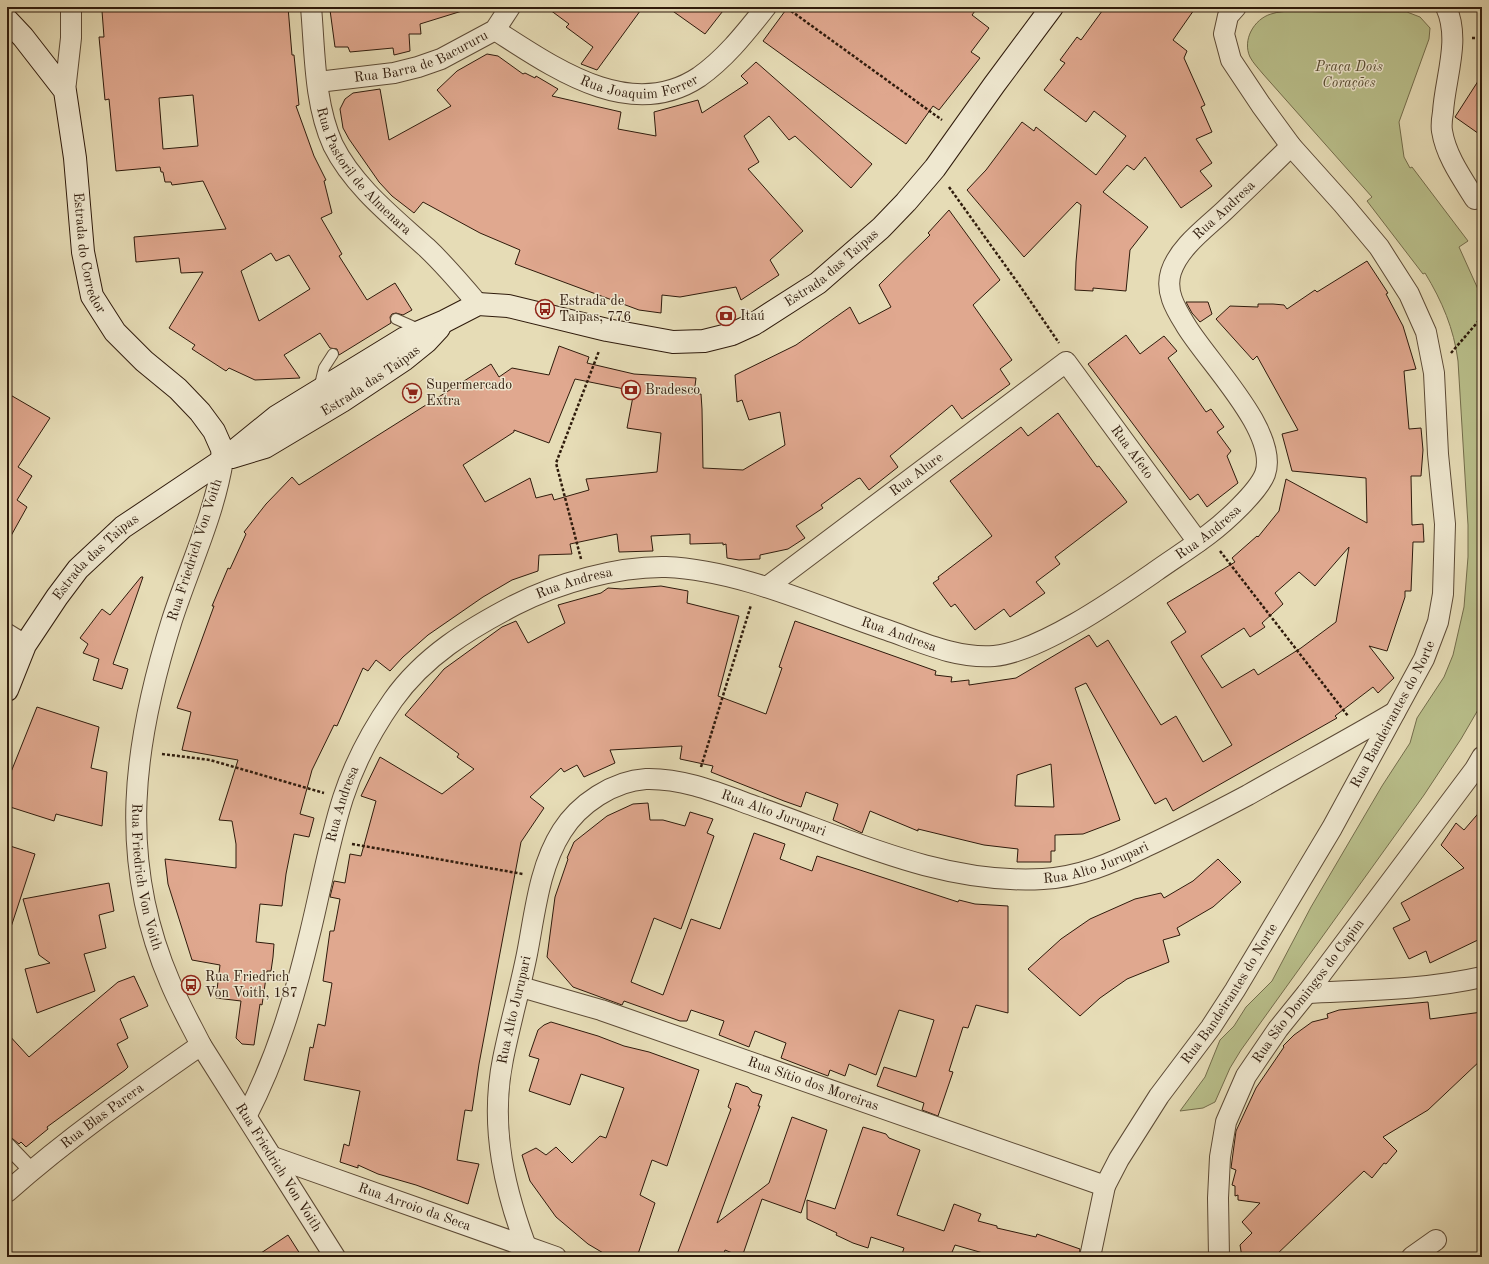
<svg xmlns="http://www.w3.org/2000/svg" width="1489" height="1264" viewBox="0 0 1489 1264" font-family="'Old Standard TT',serif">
	<rect width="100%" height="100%" fill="#e6dcb6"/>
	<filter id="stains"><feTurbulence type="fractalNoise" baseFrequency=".005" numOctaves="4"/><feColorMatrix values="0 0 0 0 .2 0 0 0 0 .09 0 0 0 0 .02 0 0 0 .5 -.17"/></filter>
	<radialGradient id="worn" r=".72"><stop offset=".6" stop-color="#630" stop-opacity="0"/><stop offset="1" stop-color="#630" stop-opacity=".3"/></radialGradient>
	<!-- green -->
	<path fill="#b9bf8b" stroke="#746d4c" d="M 1327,12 L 1407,12 L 1420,17 L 1430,28 L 1429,39 L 1399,122 L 1404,157 L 1410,168 L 1412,167 L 1468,241 L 1459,247 L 1482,298 L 1482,703 L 1461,739 L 1424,795 L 1241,1050 L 1230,1068 L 1215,1102 L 1203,1108 L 1180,1111 L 1205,1077 L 1220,1040 L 1234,1026 L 1246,1007 L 1272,981 L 1311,907 L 1382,786 L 1410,743 L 1417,718 L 1444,677 L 1453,655 L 1464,607 L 1468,557 L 1468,525 L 1458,361 C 1454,329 1442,301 1425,273 L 1423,274 L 1367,201 L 1372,197 L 1263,74 C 1259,69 1253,63 1250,57 C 1242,40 1254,19 1271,14 C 1285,9 1311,12 1327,12 Z"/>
	<!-- building -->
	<g fill="#e0a88f" stroke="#2f1b0c" fill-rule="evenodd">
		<path d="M 145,7 L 288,7 L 292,55 L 294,55 L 299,105 L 296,106 L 314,156 L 326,180 L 324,181 L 332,213 L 321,218 L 342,254 L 339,256 L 367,300 L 395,283 L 412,310 L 403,315 L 396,313 L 392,314 L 390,317 L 391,323 L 339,355 L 337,349 L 330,348 L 320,333 L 284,355 L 300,378 L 255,380 L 229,368 L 226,371 L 192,349 L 195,345 L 169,328 L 203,272 L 181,273 L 179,258 L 136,262 L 134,237 L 226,229 L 203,181 L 172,185 L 171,182 L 165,182 L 163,172 L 161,172 L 160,167 L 116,171 L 109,99 L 105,100 L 99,37 L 104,37 L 102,11 ZM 193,95 L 198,146 L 163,149 L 159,98 ZM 271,253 L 276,261 L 289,255 L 310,289 L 259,321 L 241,271 Z"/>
		<polygon points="399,7 461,7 462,11 420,24 421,34 409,34 410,51 394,55 393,48 350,52 348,47 335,47 330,10 351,9 351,11"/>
		<polygon points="546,7 643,7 597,70 581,64 593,47 566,27 569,24"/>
		<polygon points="667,7 726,7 705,34"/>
		<polygon points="788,7 978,7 972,15 989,28 971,52 980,58 939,110 933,106 906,144 763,41"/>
		<polygon points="1105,7 1196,7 1173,40 1187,51 1184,58 1205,105 1201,107 1212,132 1196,139 1212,163 1200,171 1212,186 1181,208 1145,157 1134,170 1127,165 1103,192 1148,227 1130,250 1126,291 1093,288 1093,291 1075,290 1076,262 1081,205 1077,202 1024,257 967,190 986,170 1022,122 1034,131 1036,127 1096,175 1126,136 1094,111 1086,122 1044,90 1065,63 1060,60 1077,37 1081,40"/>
		<polygon points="487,54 498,56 523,74 525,73 535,78 536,76 558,89 552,96 621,112 618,129 656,136 654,112 698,100 702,113 748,83 741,76 756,62 872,164 851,188 795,136 789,140 769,116 744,136 759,162 748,169 803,231 770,260 779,275 741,300 736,287 680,297 662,295 661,313 639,310 515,264 520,250 480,233 423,202 414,213 392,196 379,182 349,139 343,128 340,109 345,99 353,93 380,89 389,140 451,106 437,90 457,71"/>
		<polygon points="1482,75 1482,136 1455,117"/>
		<path d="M 949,210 L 1000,280 L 973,305 L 1012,360 L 1000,369 L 1010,384 L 962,419 L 952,405 L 890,456 L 898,467 L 869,490 L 860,478 L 857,479 L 821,505 L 823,508 L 796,526 L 805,538 L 788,549 L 760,555 L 760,559 L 739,560 L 727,558 L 726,544 L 723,545 L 723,543 L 690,544 L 690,534 L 651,536 L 653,551 L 619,552 L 617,534 L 570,544 L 572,554 L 539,555 L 538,571 L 512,580 L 483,597 L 428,635 L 403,657 L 390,671 L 376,660 L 368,671 L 363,668 L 337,726 L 334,725 L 312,770 L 300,814 L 314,818 L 309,837 L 294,834 L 286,874 L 282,906 L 260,904 L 256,942 L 274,944 L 273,957 L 271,971 L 267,971 L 262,1005 L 260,1004 L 254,1045 L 242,1044 L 236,1038 L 241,1001 L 216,998 L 220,965 L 192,960 L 168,884 L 165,859 L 236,868 L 236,844 L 232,821 L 219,820 L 238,760 L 182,750 L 191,712 L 177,708 L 214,606 L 212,606 L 228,568 L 230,569 L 246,534 L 244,532 L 266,504 L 292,477 L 299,485 L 491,364 L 499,377 L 512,368 L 549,375 L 559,346 L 589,357 L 587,363 L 634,374 L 696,378 L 694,394 L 701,394 L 702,409 L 703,468 L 743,470 L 785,445 L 780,412 L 749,420 L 742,400 L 737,402 L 735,375 L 796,345 L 850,307 L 859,324 L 891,307 L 879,285 L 930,235 L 928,233 ZM 575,379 L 634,391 L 627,428 L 661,433 L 657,472 L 586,479 L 589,490 L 554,500 L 552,494 L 536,498 L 530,478 L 485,502 L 463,465 L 514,432 L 514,430 L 549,443 Z"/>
		<path d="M 1367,261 L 1388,293 L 1386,294 L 1403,326 L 1416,369 L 1404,371 L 1409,429 L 1421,428 L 1423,450 L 1421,476 L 1411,476 L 1412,525 L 1423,524 L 1424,542 L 1413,542 L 1411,591 L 1405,591 L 1405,597 L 1387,651 L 1369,646 L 1394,678 L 1378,693 L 1373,687 L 1335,716 L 1337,718 L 1173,811 L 1166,798 L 1155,804 L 1086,683 L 1075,688 L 1120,820 L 1083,834 L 1055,835 L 1055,851 L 1051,851 L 1051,862 L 1017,862 L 1018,849 L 984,845 L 918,829 L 918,831 L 870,811 L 862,833 L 833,820 L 838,804 L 806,792 L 801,807 L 784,801 L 711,772 L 713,766 L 680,759 L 682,746 L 610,750 L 615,763 L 584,777 L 577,765 L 564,772 L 561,768 L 530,797 L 544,808 L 521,842 L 479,1064 L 472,1111 L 465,1110 L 457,1160 L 479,1164 L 468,1204 L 416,1185 L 378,1174 L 358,1165 L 358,1168 L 340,1162 L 344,1144 L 349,1146 L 360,1091 L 304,1080 L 310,1047 L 313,1048 L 318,1024 L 325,1026 L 332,983 L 323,981 L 330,931 L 334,931 L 340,899 L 330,897 L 334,881 L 345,883 L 350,854 L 361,856 L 376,801 L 361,796 L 380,757 L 442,794 L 474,769 L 457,757 L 459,754 L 405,715 L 444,669 L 502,627 L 516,621 L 528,643 L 565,623 L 558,605 L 601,593 L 608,588 L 622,589 L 661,586 L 688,591 L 687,603 L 739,616 L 718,696 L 766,714 L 782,668 L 779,667 L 795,621 L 936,671 L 935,675 L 952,677 L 951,682 L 969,680 L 969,685 L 1016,678 L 1089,635 L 1097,647 L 1108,640 L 1161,725 L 1176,716 L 1203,762 L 1232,745 L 1171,642 L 1186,632 L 1167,603 L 1235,562 L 1232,558 L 1257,536 L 1258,537 L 1279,511 L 1286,479 L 1367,523 L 1366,478 L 1292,471 L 1282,434 L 1298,430 L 1257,356 L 1253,360 L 1216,319 L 1230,306 L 1258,307 L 1258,304 L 1273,304 L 1284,305 L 1287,309 L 1315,290 L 1317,292 ZM 1349,547 L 1336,622 L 1301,648 L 1258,675 L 1254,669 L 1222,688 L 1201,656 L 1244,628 L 1250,637 L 1265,627 L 1262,623 L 1283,604 L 1275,593 L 1299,572 L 1315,586 ZM 1051,764 L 1054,807 L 1015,806 L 1017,775 Z"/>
		<polygon points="1186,302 1208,302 1212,314 1200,322 1192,313"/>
		<polygon points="1126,335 1140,354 1164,336 1177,351 1168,358 1206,412 1211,409 1224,427 1217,432 1231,451 1227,456 1238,483 1207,507 1198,494 1190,500 1088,364"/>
		<polygon points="7,393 50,418 18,467 32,476 17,500 27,507 7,543"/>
		<polygon points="1058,413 1097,467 1099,466 1127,502 1055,557 1060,564 1036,582 1045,593 1010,617 1004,609 975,630 955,604 951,607 933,583 939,579 938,577 992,536 950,481 1021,427 1028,436"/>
		<polygon points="141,577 143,577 113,664 128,669 122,689 93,680 99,659 83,653 88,644 80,638 102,609 110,615"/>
		<polygon points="37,707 99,727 91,768 107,772 102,826 56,814 54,821 7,806 7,782"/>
		<polygon points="648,803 650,820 663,820 685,826 690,812 713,819 707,833 714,836 681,929 654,918 631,982 663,995 691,919 720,929 754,833 785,844 780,859 812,871 817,856 958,902 959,900 975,904 1008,906 1008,1013 976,1005 968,1028 963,1027 949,1071 953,1072 938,1116 922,1110 924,1103 877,1086 884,1067 916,1077 934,1020 899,1010 876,1075 849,1064 845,1076 830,1070 828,1076 781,1058 786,1043 755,1031 749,1047 719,1035 724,1021 691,1010 687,1021 680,1021 624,1001 622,1005 573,987 547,957 555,897 568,859 567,858 574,842 607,816 633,804"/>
		<polygon points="1482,809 1482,938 1430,963 1426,951 1409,959 1393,928 1410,920 1401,903 1464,868 1441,845 1456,823 1464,830"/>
		<polygon points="7,845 35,854 11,927 7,927"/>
		<polygon points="1218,859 1241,882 1213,907 1177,928 1180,935 1163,940 1169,962 1127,979 1100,998 1080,1016 1028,969 1061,939 1090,919 1135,899 1161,893 1164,898 1193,881"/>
		<polygon points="109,883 114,911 99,915 106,948 84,954 95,991 37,1013 25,969 50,963 39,955 23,899"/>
		<polygon points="134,976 148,1006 120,1019 128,1038 117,1044 128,1067 125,1070 47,1127 48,1129 26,1147 21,1142 19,1144 13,1139 7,1136 7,1033 29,1057 118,982"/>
		<polygon points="1428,1002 1430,1019 1482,1012 1482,1059 1428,1110 1383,1137 1397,1151 1386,1164 1384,1163 1372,1178 1364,1171 1274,1257 1242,1257 1240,1245 1252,1233 1242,1222 1260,1203 1238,1200 1238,1195 1235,1196 1235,1186 1232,1185 1236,1170 1231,1168 1236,1131 1256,1088 1284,1047 1283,1046 1294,1035 1312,1022 1328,1018 1327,1014 1339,1010"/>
		<polygon points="551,1022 598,1036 624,1046 649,1052 699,1070 667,1166 652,1160 640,1195 655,1203 637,1257 610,1257 588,1244 556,1217 530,1181 522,1155 536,1148 546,1155 556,1147 572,1163 600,1136 606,1138 624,1088 581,1074 570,1105 529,1091 539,1059 529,1056 538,1030 544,1025"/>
		<polygon points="736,1083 748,1087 752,1092 762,1095 758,1106 760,1106 717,1223 769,1183 792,1117 827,1130 801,1213 762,1199 742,1257 725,1250 723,1257 676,1257 731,1109 728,1107"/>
		<polygon points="863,1127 886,1134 889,1138 920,1150 897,1215 944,1231 954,1204 981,1214 978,1221 997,1226 997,1228 1036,1237 1037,1234 1080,1249 1079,1257 997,1257 955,1245 950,1257 901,1257 904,1248 871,1237 868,1248 853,1243 836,1235 837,1233 807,1219 807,1200 835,1209"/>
		<polygon points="288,1235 302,1257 255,1257"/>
	</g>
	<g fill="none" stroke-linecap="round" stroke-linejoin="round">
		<defs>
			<g id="service">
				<polyline points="396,319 421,330"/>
				<polyline points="319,389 324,368 333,354"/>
			</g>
			<polyline id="pedestrian" points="7,1145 31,1170"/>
			<g id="minor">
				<path id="s1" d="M 311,7 C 315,52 314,103 333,145 C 354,187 393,217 427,248 C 445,265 462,285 478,304"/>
				<path d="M 1446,7 C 1461,40 1445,78 1443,112 C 1442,118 1441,125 1442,131 C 1446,156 1462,178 1475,199 L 1482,197"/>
				<path id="s2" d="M 495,30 C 553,67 630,123 699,77 C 726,58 746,32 766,7"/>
				<path id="s3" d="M 318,82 L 394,73 L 418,67 L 441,59 L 495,30 L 510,7"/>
				<polyline points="65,91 71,38 71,7"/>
				<path id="s4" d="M 223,460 C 214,516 189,567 172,620 C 133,744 117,859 170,982 C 179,1004 191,1025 201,1045 L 335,1257"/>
				<path id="s5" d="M 767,587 L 1066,362 L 1198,542"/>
				<polyline points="7,634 25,645"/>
				<path id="s6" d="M 521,987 L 601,1010 L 1105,1186"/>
				<path d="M 1307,993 C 1365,990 1425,990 1482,977"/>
				<path id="s7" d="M 247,1115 C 277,1057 295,996 310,933 C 321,888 329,842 343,798 C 354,764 372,730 393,700 C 424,656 469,629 515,605 C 558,583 618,566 666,567 C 740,570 818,607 887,630 C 921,642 957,659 994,656 C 1040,652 1117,598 1156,571 C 1173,559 1192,547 1209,534 C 1225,522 1258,492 1265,474 C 1280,432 1205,359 1185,324 C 1175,308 1165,291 1171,272 C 1179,247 1206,228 1225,210 C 1247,189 1269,168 1291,146"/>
				<path id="s8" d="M 273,1157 L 556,1257"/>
				<path id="s9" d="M 7,1192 C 68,1138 135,1091 201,1045"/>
				<path id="s10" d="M 530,1257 C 505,1193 489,1128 503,1059 C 510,1024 520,989 527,954 C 535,913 539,867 562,831 C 579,804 613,781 646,779 C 684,778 721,794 757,807 C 849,839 943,885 1043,879 C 1080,877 1112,863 1145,847 C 1180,831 1214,813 1248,795 C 1297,767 1346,741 1395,712"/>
				<path id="s11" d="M 1090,1257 L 1105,1186 L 1119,1159 L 1159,1096 L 1211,1027 L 1235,990 L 1332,828 L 1424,659 L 1438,622 L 1443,594 L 1445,524 L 1438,454 L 1434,373 L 1426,332 L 1409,294 L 1379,247 L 1343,204 L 1291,146 L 1261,105 L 1231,60 L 1224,34 L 1228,16 L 1236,7"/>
				<path id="s12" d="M 1219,1257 L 1218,1198 L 1220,1157 L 1226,1122 L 1246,1076 L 1278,1029 L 1307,993 L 1475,769 L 1482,757"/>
				<polyline points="1412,1257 1436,1240"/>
			</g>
			<g id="secondary">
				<path id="s13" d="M 7,20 L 23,37 L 65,91 L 75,158 L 83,252 L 92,296 L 115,332 L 144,361 L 178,389 L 200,412 L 214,431 L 222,449 L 223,460"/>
				<path id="s14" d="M 232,457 L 265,447 L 342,401 L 405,359 L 426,342 L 439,328"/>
				<path id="s15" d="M 7,690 L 25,645 L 57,597 L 78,569 L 123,527 L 223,460 L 276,417 L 405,338 L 445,321 L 478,304 L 508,306 L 607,330 L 673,342 L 704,341 L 732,334 L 754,324 L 818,283 L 881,228 L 906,202 L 935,168 L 994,85 L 1052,7"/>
			</g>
		</defs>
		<!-- service casing -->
		<use href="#service" stroke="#5d4b36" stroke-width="12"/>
		<!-- pedestrian casing -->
		<use href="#pedestrian" stroke="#5d4b36" stroke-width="17"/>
		<!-- minor casing -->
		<use href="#minor" stroke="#5d4b36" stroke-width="22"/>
		<!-- secondary casing -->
		<use href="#secondary" stroke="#2f1b0c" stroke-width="24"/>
		<!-- path -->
		<g stroke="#2f1b0c" stroke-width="2.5" stroke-dasharray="3 2" stroke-linecap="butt">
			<polyline points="787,8 942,120"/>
			<polyline points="1472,38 1482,38"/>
			<polyline points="949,187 1020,286 1059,343"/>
			<polyline points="1451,353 1482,317"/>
			<polyline points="1220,551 1348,716"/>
			<polyline points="581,559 556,463 599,351"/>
			<polyline points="162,754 210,760 324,793"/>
			<polyline points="701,767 751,605"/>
			<polyline points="352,844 523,874"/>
		</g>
		<!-- service -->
		<use href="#service" stroke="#efe8d0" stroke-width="10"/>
		<!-- pedestrian -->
		<use href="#pedestrian" stroke="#efe8d0" stroke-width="15"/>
		<!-- minor -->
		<use href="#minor" stroke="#efe8d0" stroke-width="20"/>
		<!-- secondary -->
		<use href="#secondary" stroke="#efe8d0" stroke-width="22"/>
	</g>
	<!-- icons -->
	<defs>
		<symbol id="bus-ring" viewBox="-11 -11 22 22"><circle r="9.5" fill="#efe8d0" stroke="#8f2418" stroke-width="1.5"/><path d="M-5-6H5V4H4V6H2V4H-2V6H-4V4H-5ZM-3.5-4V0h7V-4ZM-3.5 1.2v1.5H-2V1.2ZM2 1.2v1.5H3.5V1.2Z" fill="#8f2418"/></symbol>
		<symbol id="bank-ring" viewBox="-11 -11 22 22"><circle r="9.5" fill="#efe8d0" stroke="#8f2418" stroke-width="1.5"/><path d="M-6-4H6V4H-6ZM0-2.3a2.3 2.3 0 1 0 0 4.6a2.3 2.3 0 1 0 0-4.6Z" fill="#8f2418"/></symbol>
		<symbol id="supermarket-ring" viewBox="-11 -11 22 22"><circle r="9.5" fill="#efe8d0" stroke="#8f2418" stroke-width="1.5"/><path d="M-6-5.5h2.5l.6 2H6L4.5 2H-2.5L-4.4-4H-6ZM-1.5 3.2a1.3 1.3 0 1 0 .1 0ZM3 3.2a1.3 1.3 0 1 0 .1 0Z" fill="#8f2418"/></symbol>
	</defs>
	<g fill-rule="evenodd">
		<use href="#bus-ring" x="534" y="298" width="22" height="22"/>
		<use href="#bank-ring" x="715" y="305" width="22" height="22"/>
		<use href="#bank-ring" x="620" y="379" width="22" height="22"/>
		<use href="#supermarket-ring" x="401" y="382" width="22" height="22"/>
		<use href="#bus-ring" x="180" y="974" width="22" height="22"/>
	</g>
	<g text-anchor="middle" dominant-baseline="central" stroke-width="3" stroke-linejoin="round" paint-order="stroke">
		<!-- street labels -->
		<g font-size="14" fill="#2f1b0c" stroke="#efe8d0">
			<text stroke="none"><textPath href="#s3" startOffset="107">Rua Barra de Bacururu</textPath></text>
			<text stroke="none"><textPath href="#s2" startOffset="160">Rua Joaquim Ferrer</textPath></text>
			<text stroke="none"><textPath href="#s1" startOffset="179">Rua Pastoril de Almenara</textPath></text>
			<text stroke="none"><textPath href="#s7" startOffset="1742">Rua Andresa</textPath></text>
			<text stroke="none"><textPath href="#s13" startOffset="256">Estrada do Corredor</textPath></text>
			<text stroke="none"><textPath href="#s15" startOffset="1002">Estrada das Taipas</textPath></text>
			<text stroke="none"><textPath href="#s14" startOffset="159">Estrada das Taipas</textPath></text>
			<text stroke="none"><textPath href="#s5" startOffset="486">Rua Afeto</textPath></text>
			<text stroke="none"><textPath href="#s5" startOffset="187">Rua Alure</textPath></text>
			<text stroke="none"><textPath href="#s7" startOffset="1347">Rua Andresa</textPath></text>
			<text transform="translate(195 550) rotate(-72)">Rua Friedrich Von Voith</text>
			<text stroke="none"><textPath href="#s15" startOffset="162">Estrada das Taipas</textPath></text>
			<text stroke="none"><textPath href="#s7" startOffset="662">Rua Andresa</textPath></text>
			<text stroke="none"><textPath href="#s7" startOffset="999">Rua Andresa</textPath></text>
			<text stroke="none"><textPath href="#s11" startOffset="626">Rua Bandeirantes do Norte</textPath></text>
			<text stroke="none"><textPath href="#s7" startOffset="326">Rua Andresa</textPath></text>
			<text stroke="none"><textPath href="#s10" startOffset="674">Rua Alto Jurupari</textPath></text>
			<text stroke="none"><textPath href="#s10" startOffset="1009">Rua Alto Jurupari</textPath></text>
			<text stroke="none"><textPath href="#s4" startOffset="430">Rua Friedrich Von Voith</textPath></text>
			<text stroke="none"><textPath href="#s12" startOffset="291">Rua São Domingos do Capim</textPath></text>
			<text stroke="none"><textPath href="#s11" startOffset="302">Rua Bandeirantes do Norte</textPath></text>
			<text stroke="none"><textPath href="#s10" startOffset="253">Rua Alto Jurupari</textPath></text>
			<text stroke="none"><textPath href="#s6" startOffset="308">Rua Sítio dos Moreiras</textPath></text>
			<text stroke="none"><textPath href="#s9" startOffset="122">Rua Blas Parera</textPath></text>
			<text stroke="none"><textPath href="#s4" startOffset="754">Rua Friedrich Von Voith</textPath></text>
			<text stroke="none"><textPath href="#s8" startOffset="150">Rua Arroio da Seca</textPath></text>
		</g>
		<!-- park labels -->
		<g font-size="14" font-style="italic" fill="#584c32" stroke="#efe8d0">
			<text x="1349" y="67">Praça Dois<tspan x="1349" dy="16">Corações</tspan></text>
		</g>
		<!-- poi labels -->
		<g font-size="14" fill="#2f1b0c" stroke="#efe8d0" text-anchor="start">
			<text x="559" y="301">Estrada de<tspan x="559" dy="16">Taipas, 776</tspan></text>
			<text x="740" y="316">Itaú</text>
			<text x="426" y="385">Supermercado<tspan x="426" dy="16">Extra</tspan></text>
			<text x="645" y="390">Bradesco</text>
			<text x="205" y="977">Rua Friedrich<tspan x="205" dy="16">Von Voith, 187</tspan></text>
		</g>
	</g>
	<!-- margin -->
	<rect width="1489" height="1264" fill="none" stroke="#e6dcb6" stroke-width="24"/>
	<rect x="8" y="8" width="1473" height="1248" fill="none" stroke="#2f1b0c" stroke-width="2"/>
	<rect x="12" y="12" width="1465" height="1240" fill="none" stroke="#2f1b0c"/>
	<rect width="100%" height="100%" filter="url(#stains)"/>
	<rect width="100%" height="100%" fill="url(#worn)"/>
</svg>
